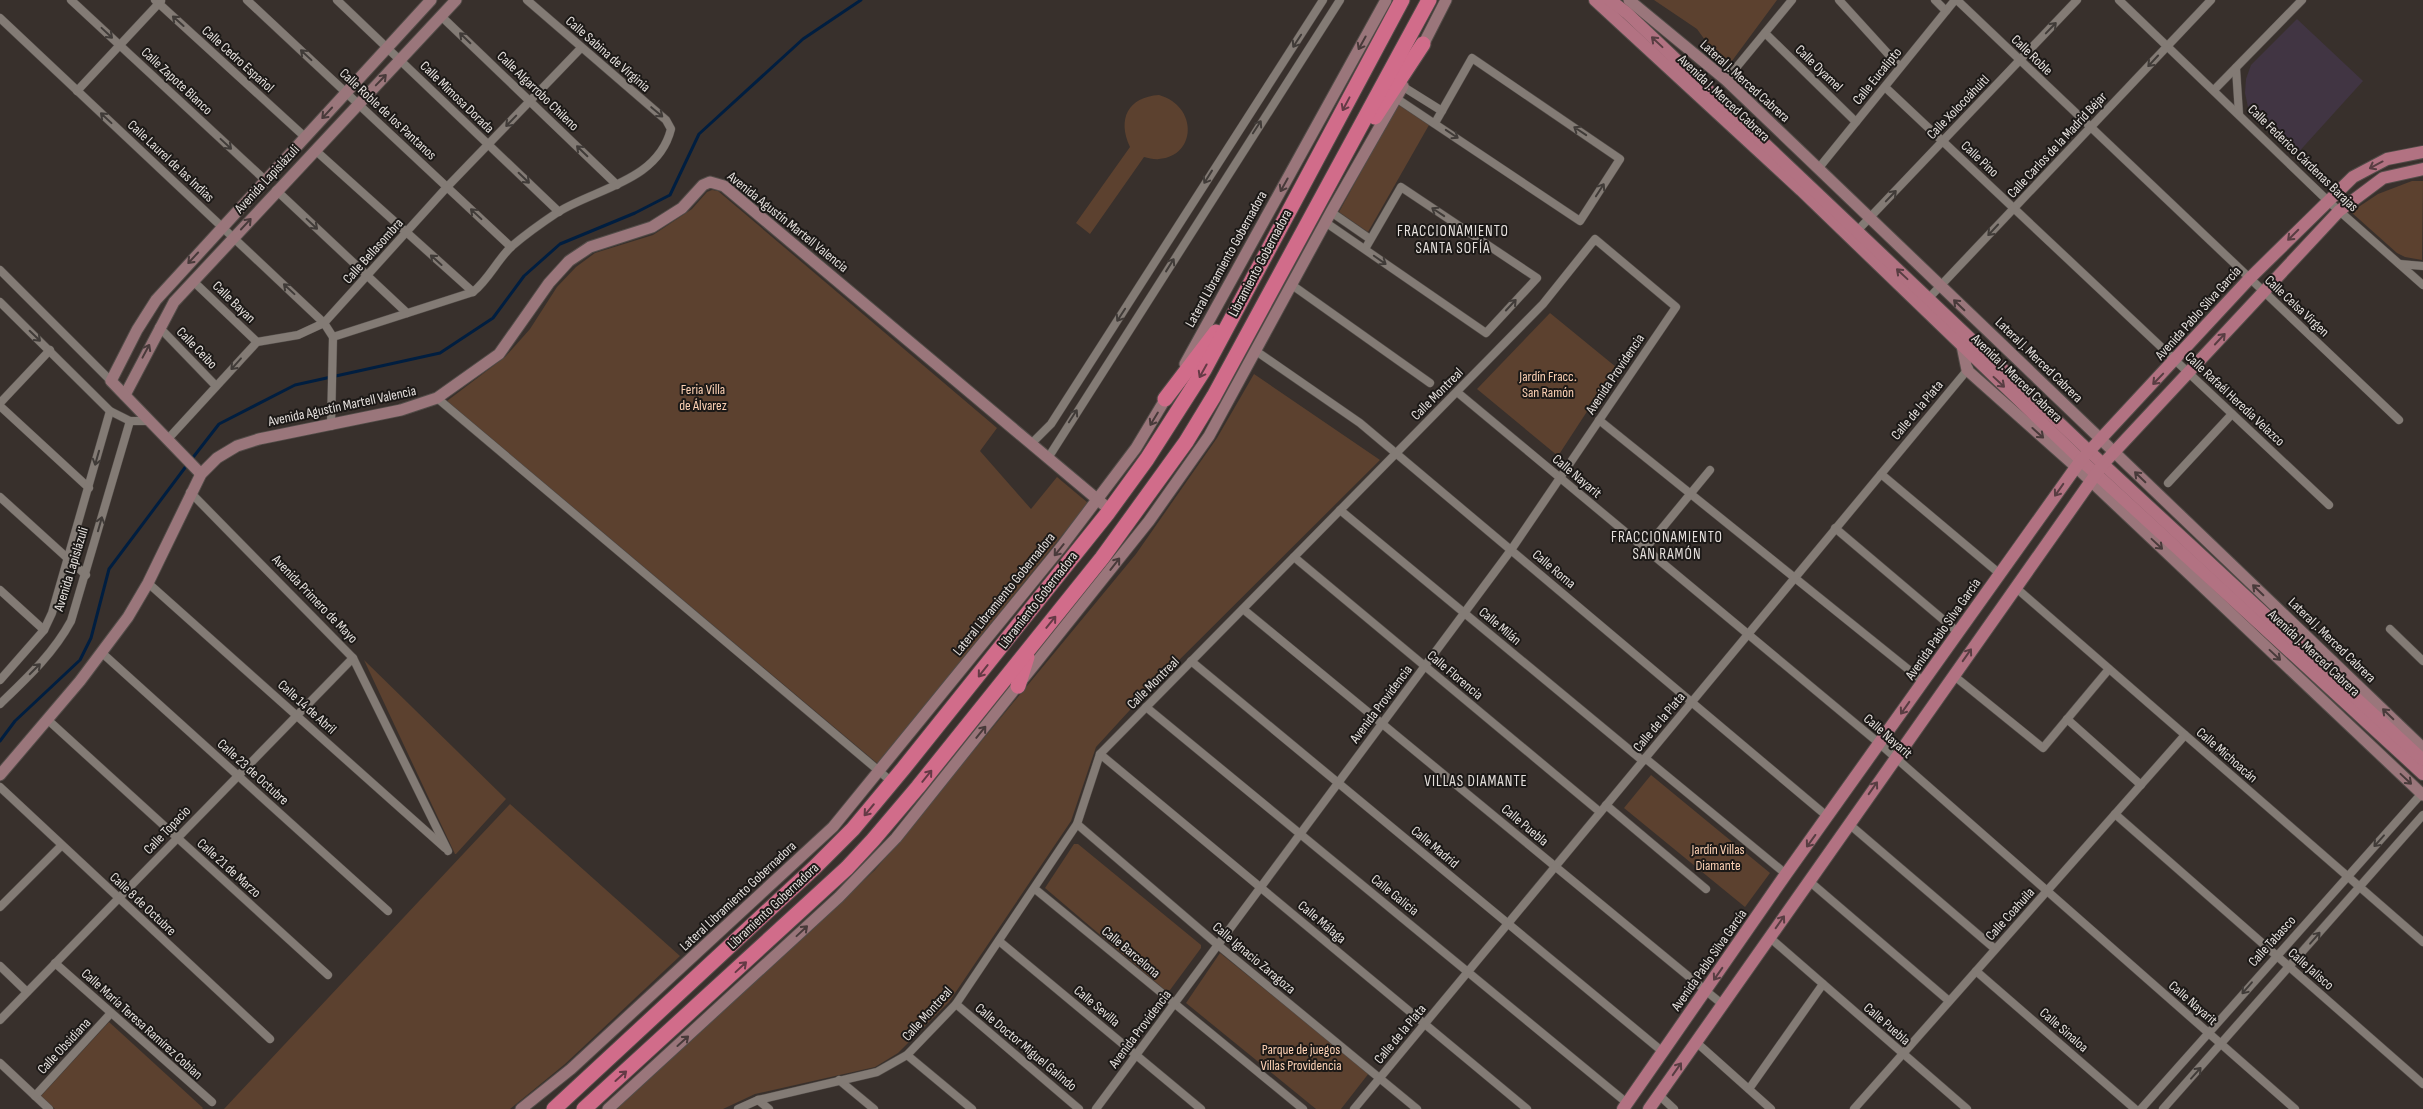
<svg xmlns="http://www.w3.org/2000/svg" width="2423" height="1109" viewBox="0 0 2423 1109" font-family="'Sofia Sans Condensed',sans-serif">
	<rect width="100%" height="100%" fill="#38302c"/>
	<!-- education -->
	<polygon fill="#413543" points="2297,19 2363,81 2296,155 2255,120 2248,107 2245,93 2246,79 2251,65"/>
	<!-- green -->
	<g fill="#5c412f">
		<polygon points="1654,0 1777,0 1726,69 1697,29"/>
		<path d="M 1159,95 C 1198,106 1197,156 1159,159 C 1155,160 1149,158 1144,157 L 1090,234 L 1076,223 L 1130,147 C 1117,119 1128,97 1159,95 Z"/>
		<polygon points="1398,104 1429,125 1368,232 1339,212"/>
		<polygon points="2412,181 2423,181 2422,260 2405,257 2397,253 2351,212 2378,194"/>
		<polygon points="712,190 718,191 997,428 980,451 1031,509 1057,477 1088,503 878,764 447,401 505,357 530,329 557,287 576,267 595,253 653,235 692,209 707,192"/>
		<polygon points="1550,313 1616,367 1558,456 1477,389"/>
		<polygon points="1254,374 1380,460 1140,699 1096,747 1071,821 949,1002 898,1053 875,1067 755,1094 723,1109 616,1109 875,870 1136,554 1217,438"/>
		<polygon points="364,660 506,799 456,854 455,854"/>
		<polygon points="1651,775 1770,873 1745,907 1624,808"/>
		<polygon points="510,804 680,956 565,1064 510,1109 224,1109"/>
		<polygon points="1074,844 1078,844 1201,945 1201,948 1170,990 1165,990 1045,888"/>
		<polygon points="1220,953 1369,1073 1341,1109 1316,1109 1186,1003"/>
		<polygon points="109,1022 203,1108 202,1109 55,1109 41,1096"/>
	</g>
	<g fill="none" stroke-linecap="round" stroke-linejoin="round">
		<!-- stream -->
		<g stroke="#001e40" stroke-width="3">
			<polyline points="191,460 219,424 295,385 440,353 493,318 524,276 560,244 635,213 670,195 699,134 803,39 861,0"/>
			<polyline points="0,741 15,721 80,660 91,638 109,569 187,465"/>
		</g>
		<defs>
			<g id="street">
				<polyline points="71,0 265,180"/>
				<polyline points="155,0 305,137"/>
				<polyline points="247,0 511,247"/>
				<polyline points="337,0 559,212"/>
				<polyline points="1839,0 1900,67"/>
				<polyline points="1935,0 1946,11"/>
				<polyline points="1957,0 2399,420"/>
				<polyline points="2119,0 2328,201 2423,285"/>
				<polyline points="441,16 617,185"/>
				<polyline points="0,18 324,323 333,337 331,426"/>
				<polyline points="1765,33 1856,122"/>
				<polyline points="2236,68 2239,114"/>
				<polyline points="1726,80 1792,0"/>
				<polyline points="1402,86 1442,111"/>
				<polyline points="1885,87 2329,505"/>
				<polyline points="2214,90 2302,0"/>
				<polyline points="77,91 161,1"/>
				<polyline points="1396,98 1580,221 1620,159 1472,58 1435,123"/>
				<polyline points="315,150 473,292"/>
				<polyline points="1818,169 1955,0"/>
				<polyline points="276,190 407,313"/>
				<polyline points="1331,212 1370,239"/>
				<polyline points="1325,222 1486,333 1537,278 1401,187 1365,249"/>
				<polyline points="1857,231 2077,0"/>
				<polyline points="2400,264 2423,266"/>
				<polyline points="0,270 111,381"/>
				<polyline points="193,281 257,342"/>
				<polyline points="1292,285 1430,383"/>
				<polyline points="1927,300 2211,0"/>
				<polyline points="0,302 110,411 130,421 149,421"/>
				<polyline points="159,327 216,386"/>
				<path d="M 333,337 L 473,292 C 489,279 497,260 512,246 C 526,234 543,222 558,212 C 597,188 658,181 671,129 L 666,120 L 527,0"/>
				<polyline points="1256,351 1360,423 1828,817"/>
				<polyline points="1457,392 1880,744 2295,1109"/>
				<polyline points="437,398 892,782"/>
				<polyline points="0,403 50,350"/>
				<polyline points="0,406 89,488"/>
				<polyline points="1599,420 1924,682"/>
				<polyline points="167,440 257,342 298,335 324,323 447,187 581,48"/>
				<polyline points="1031,444 1051,424 1323,0"/>
				<polyline points="1048,458 1340,0"/>
				<polyline points="1881,474 2000,574"/>
				<polyline points="2168,483 2232,414"/>
				<polyline points="190,492 353,658 448,851"/>
				<polyline points="0,497 86,575"/>
				<polyline points="1340,510 1643,761"/>
				<polyline points="1835,528 1959,633"/>
				<polyline points="1645,549 1710,470"/>
				<polyline points="1294,557 1600,812"/>
				<polyline points="148,583 445,848"/>
				<polyline points="2015,587 2423,942"/>
				<polyline points="0,590 44,630"/>
				<polyline points="1243,609 1722,1004"/>
				<polyline points="2390,629 2423,661"/>
				<polyline points="101,652 388,911"/>
				<polyline points="1191,661 1663,1052"/>
				<polyline points="1953,675 2043,748 2109,669"/>
				<polyline points="0,680 44,630 52,613 110,411"/>
				<path d="M 0,704 C 27,678 53,654 71,621 L 130,421"/>
				<polyline points="1146,707 1627,1103"/>
				<polyline points="2067,719 2141,785"/>
				<polyline points="48,720 328,975"/>
				<polyline points="1100,754 1527,1109"/>
				<polyline points="1645,758 1786,874"/>
				<polyline points="0,787 270,1039"/>
				<polyline points="1606,805 1706,889"/>
				<polyline points="2115,814 2423,1084"/>
				<polyline points="1077,824 1218,945 1417,1109"/>
				<polyline points="1849,824 1995,949"/>
				<polyline points="1809,881 1949,1001"/>
				<polyline points="1035,889 1303,1109"/>
				<polyline points="0,907 61,846"/>
				<polyline points="1769,937 1967,1109"/>
				<polyline points="999,941 1201,1109"/>
				<polyline points="55,963 212,1102"/>
				<polyline points="0,966 27,992"/>
				<polyline points="1976,971 2135,1109"/>
				<polyline points="956,1004 1079,1109"/>
				<polyline points="0,1020 353,658"/>
				<polyline points="1696,1042 1771,1109"/>
				<polyline points="907,1055 972,1109"/>
				<polyline points="0,1063 49,1109"/>
				<polyline points="839,1080 874,1109"/>
				<polyline points="1749,1089 1823,984"/>
				<polyline points="1659,1095 1674,1109"/>
				<polyline points="35,1096 111,1013"/>
				<polyline points="758,1100 769,1109"/>
				<polyline points="738,1109 758,1100 877,1072 907,1055 956,1004 1077,824 1100,754 1543,304 1595,239 1676,307 1511,550 1096,1109"/>
				<polyline points="1354,1109 1969,368"/>
				<polyline points="1854,1109 2185,735"/>
				<polyline points="2141,1109 2423,792"/>
				<polyline points="2163,1109 2423,815"/>
			</g>
			<g id="secondary">
				<polyline points="1629,0 1726,80 2423,748"/>
				<polyline points="1420,51 1446,0"/>
				<polyline points="1962,346 1967,370 2076,467 2423,795"/>
				<polyline points="1185,364 1386,0"/>
				<polyline points="125,395 174,302 456,0"/>
				<polyline points="201,474 111,381 137,330 156,300 431,0"/>
				<polyline points="0,775 80,681 128,617 148,583 201,474 217,458 237,446 259,439 401,410 437,398 499,354 549,283 569,261 590,247 652,227 682,208 703,185 710,182 724,186 1110,510"/>
				<polyline points="521,1109 571,1069 833,827 1062,546 1136,448 1169,393"/>
				<polyline points="608,1109 839,897 896,838 1149,521 1209,436 1331,212 1403,86"/>
			</g>
			<g id="primary">
				<polyline points="1595,0 1801,190 2081,460 2423,774"/>
				<polyline points="1610,0 1627,13 2089,451 2423,760"/>
				<polyline points="1623,1109 1786,874 2081,460 2250,278 2353,177 2387,159 2423,152"/>
				<polyline points="1649,1109 2103,464 2339,211 2383,178 2423,169"/>
			</g>
			<g id="highway">
				<polyline points="1375,117 1423,44"/>
				<polyline points="1165,399 1216,332"/>
				<polyline points="1018,686 1027,657"/>
				<polyline points="554,1109 814,868 853,829 903,769 1107,514 1147,459 1204,370 1402,0"/>
				<polyline points="584,1109 847,868 873,840 918,787 1102,558 1186,442 1214,396 1429,0"/>
			</g>
		</defs>
		<!-- street casing -->
		<use href="#street" stroke="#524c48" stroke-width="9"/>
		<!-- secondary casing -->
		<use href="#secondary" stroke="#524c48" stroke-width="13"/>
		<!-- primary casing -->
		<use href="#primary" stroke="#524c48" stroke-width="14"/>
		<!-- highway casing -->
		<use href="#highway" stroke="#524c48" stroke-width="17"/>
		<!-- street -->
		<use href="#street" stroke="#837b75" stroke-width="8"/>
		<!-- secondary -->
		<use href="#secondary" stroke="#9a767b" stroke-width="11"/>
		<!-- primary -->
		<use href="#primary" stroke="#b27282" stroke-width="12"/>
		<!-- highway -->
		<use href="#highway" stroke="#d16c8a" stroke-width="15"/>
	</g>
	<!-- one-way arrows -->
	<defs><path id="oneway-shaft" d="M-6 0H5M1.5-3L5.5 0L1.5 3" fill="none" stroke-width="1.6" stroke-linecap="round" stroke-linejoin="round" transform="scale(1.25)"/></defs>
	<g stroke="#403b38">
		<use href="#oneway-shaft" transform="translate(178 21) rotate(-138)"/>
		<use href="#oneway-shaft" transform="translate(2051 28) rotate(-46)"/>
		<use href="#oneway-shaft" transform="translate(107 33) rotate(43)"/>
		<use href="#oneway-shaft" transform="translate(465 38) rotate(-136)"/>
		<use href="#oneway-shaft" transform="translate(1297 41) rotate(123)"/>
		<use href="#oneway-shaft" transform="translate(306 55) rotate(-137)"/>
		<use href="#oneway-shaft" transform="translate(2153 61) rotate(133)"/>
		<use href="#oneway-shaft" transform="translate(657 112) rotate(40)"/>
		<use href="#oneway-shaft" transform="translate(106 118) rotate(-137)"/>
		<use href="#oneway-shaft" transform="translate(511 121) rotate(134)"/>
		<use href="#oneway-shaft" transform="translate(1257 127) rotate(-57)"/>
		<use href="#oneway-shaft" transform="translate(1580 131) rotate(-146)"/>
		<use href="#oneway-shaft" transform="translate(1452 134) rotate(34)"/>
		<use href="#oneway-shaft" transform="translate(226 144) rotate(43)"/>
		<use href="#oneway-shaft" transform="translate(582 151) rotate(-136)"/>
		<use href="#oneway-shaft" transform="translate(1208 177) rotate(122)"/>
		<use href="#oneway-shaft" transform="translate(524 178) rotate(44)"/>
		<use href="#oneway-shaft" transform="translate(1600 190) rotate(-57)"/>
		<use href="#oneway-shaft" transform="translate(1891 196) rotate(-46)"/>
		<use href="#oneway-shaft" transform="translate(1438 212) rotate(-146)"/>
		<use href="#oneway-shaft" transform="translate(476 214) rotate(-137)"/>
		<use href="#oneway-shaft" transform="translate(312 224) rotate(43)"/>
		<use href="#oneway-shaft" transform="translate(1993 230) rotate(133)"/>
		<use href="#oneway-shaft" transform="translate(436 260) rotate(-138)"/>
		<use href="#oneway-shaft" transform="translate(1380 260) rotate(35)"/>
		<use href="#oneway-shaft" transform="translate(1170 265) rotate(-58)"/>
		<use href="#oneway-shaft" transform="translate(289 289) rotate(-137)"/>
		<use href="#oneway-shaft" transform="translate(1511 305) rotate(-47)"/>
		<use href="#oneway-shaft" transform="translate(1121 315) rotate(123)"/>
		<use href="#oneway-shaft" transform="translate(35 336) rotate(44)"/>
		<use href="#oneway-shaft" transform="translate(236 364) rotate(132)"/>
		<use href="#oneway-shaft" transform="translate(1073 416) rotate(-57)"/>
		<use href="#oneway-shaft" transform="translate(97 458) rotate(106)"/>
		<use href="#oneway-shaft" transform="translate(100 524) rotate(-74)"/>
		<use href="#oneway-shaft" transform="translate(35 669) rotate(-45)"/>
		<use href="#oneway-shaft" transform="translate(2379 841) rotate(132)"/>
		<use href="#oneway-shaft" transform="translate(2315 938) rotate(-49)"/>
		<use href="#oneway-shaft" transform="translate(2247 988) rotate(131)"/>
		<use href="#oneway-shaft" transform="translate(2196 1073) rotate(-48)"/>
	</g>
	<g stroke="#583d42">
		<use href="#oneway-shaft" transform="translate(1657 42) rotate(-137)"/>
		<use href="#oneway-shaft" transform="translate(2376 165) rotate(152)"/>
		<use href="#oneway-shaft" transform="translate(2293 235) rotate(135)"/>
		<use href="#oneway-shaft" transform="translate(1902 274) rotate(-137)"/>
		<use href="#oneway-shaft" transform="translate(2220 339) rotate(-47)"/>
		<use href="#oneway-shaft" transform="translate(2158 379) rotate(134)"/>
		<use href="#oneway-shaft" transform="translate(1999 382) rotate(43)"/>
		<use href="#oneway-shaft" transform="translate(2059 490) rotate(125)"/>
		<use href="#oneway-shaft" transform="translate(1967 655) rotate(-55)"/>
		<use href="#oneway-shaft" transform="translate(1905 708) rotate(125)"/>
		<use href="#oneway-shaft" transform="translate(1873 788) rotate(-55)"/>
		<use href="#oneway-shaft" transform="translate(1811 841) rotate(126)"/>
		<use href="#oneway-shaft" transform="translate(1780 922) rotate(-55)"/>
		<use href="#oneway-shaft" transform="translate(1718 974) rotate(125)"/>
		<use href="#oneway-shaft" transform="translate(1677 1069) rotate(-55)"/>
	</g>
	<g stroke="#483a3a">
		<use href="#oneway-shaft" transform="translate(1362 43) rotate(119)"/>
		<use href="#oneway-shaft" transform="translate(381 80) rotate(-46)"/>
		<use href="#oneway-shaft" transform="translate(327 113) rotate(133)"/>
		<use href="#oneway-shaft" transform="translate(1284 185) rotate(119)"/>
		<use href="#oneway-shaft" transform="translate(246 224) rotate(-47)"/>
		<use href="#oneway-shaft" transform="translate(193 258) rotate(133)"/>
		<use href="#oneway-shaft" transform="translate(1959 305) rotate(-136)"/>
		<use href="#oneway-shaft" transform="translate(146 351) rotate(-62)"/>
		<use href="#oneway-shaft" transform="translate(1154 419) rotate(121)"/>
		<use href="#oneway-shaft" transform="translate(2038 433) rotate(42)"/>
		<use href="#oneway-shaft" transform="translate(2140 477) rotate(-136)"/>
		<use href="#oneway-shaft" transform="translate(2157 544) rotate(43)"/>
		<use href="#oneway-shaft" transform="translate(1059 550) rotate(129)"/>
		<use href="#oneway-shaft" transform="translate(1115 564) rotate(-52)"/>
		<use href="#oneway-shaft" transform="translate(2258 590) rotate(-136)"/>
		<use href="#oneway-shaft" transform="translate(2275 655) rotate(43)"/>
		<use href="#oneway-shaft" transform="translate(2388 714) rotate(-136)"/>
		<use href="#oneway-shaft" transform="translate(981 732) rotate(-51)"/>
		<use href="#oneway-shaft" transform="translate(2406 779) rotate(43)"/>
		<use href="#oneway-shaft" transform="translate(802 931) rotate(-43)"/>
		<use href="#oneway-shaft" transform="translate(683 1041) rotate(-42)"/>
	</g>
	<g stroke="#643a45">
		<use href="#oneway-shaft" transform="translate(1346 104) rotate(118)"/>
		<use href="#oneway-shaft" transform="translate(1203 371) rotate(119)"/>
		<use href="#oneway-shaft" transform="translate(1051 622) rotate(-51)"/>
		<use href="#oneway-shaft" transform="translate(983 671) rotate(128)"/>
		<use href="#oneway-shaft" transform="translate(927 776) rotate(-51)"/>
		<use href="#oneway-shaft" transform="translate(869 810) rotate(130)"/>
		<use href="#oneway-shaft" transform="translate(741 967) rotate(-43)"/>
		<use href="#oneway-shaft" transform="translate(621 1076) rotate(-42)"/>
	</g>
	<g text-anchor="middle" dominant-baseline="central" stroke-width="4" stroke-linejoin="round" paint-order="stroke">
		<!-- street labels -->
		<g font-size="14" fill="#e5e0dd" stroke="#1c1917">
			<text transform="translate(608 54) rotate(41)">Calle Sabina de Virginia</text>
			<text transform="translate(2032 55) rotate(44)">Calle Roble</text>
			<text transform="translate(238 59) rotate(42)">Calle Cedro Español</text>
			<text transform="translate(1819 68) rotate(44)">Calle Oyamel</text>
			<text transform="translate(1877 76) rotate(-51)">Calle Eucalipto</text>
			<text transform="translate(177 81) rotate(43)">Calle Zapote Blanco</text>
			<text transform="translate(1745 81) rotate(42)">Lateral J. Merced Cabrera</text>
			<text transform="translate(538 91) rotate(44)">Calle Algarrobo Chileno</text>
			<text transform="translate(457 97) rotate(44)">Calle Mimosa Dorada</text>
			<text transform="translate(1724 98) rotate(43)">Avenida J. Merced Cabrera</text>
			<text transform="translate(1958 107) rotate(-46)">Calle Xolocoáhuitl</text>
			<text transform="translate(388 114) rotate(43)">Calle Roble de los Pantanos</text>
			<text transform="translate(2057 145) rotate(-47)">Calle Carlos de la Madrid Béjar</text>
			<text transform="translate(2303 158) rotate(44)">Calle Federico Cárdenas Barajas</text>
			<text transform="translate(1980 159) rotate(43)">Calle Pino</text>
			<text transform="translate(171 161) rotate(43)">Calle Laurel de las Indias</text>
			<text transform="translate(267 179) rotate(-47)">Avenida Lapislázuli</text>
			<text transform="translate(788 222) rotate(39)">Avenida Agustín Martell Valencia</text>
			<text transform="translate(373 251) rotate(-48)">Calle Bellasombra</text>
			<text transform="translate(1226 259) rotate(-61)">Lateral Libramiento Gobernadora</text>
			<text transform="translate(1260 263) rotate(-62)">Libramiento Gobernadora</text>
			<text transform="translate(234 302) rotate(44)">Calle Bayan</text>
			<text transform="translate(2297 306) rotate(43)">Calle Celsa Virgen</text>
			<text transform="translate(2198 313) rotate(-48)">Avenida Pablo Silva García</text>
			<text transform="translate(197 348) rotate(46)">Calle Ceibo</text>
			<text transform="translate(2039 360) rotate(44)">Lateral J. Merced Cabrera</text>
			<text transform="translate(1615 374) rotate(-56)">Avenida Providencia</text>
			<text transform="translate(2017 378) rotate(44)">Avenida J. Merced Cabrera</text>
			<text transform="translate(1437 394) rotate(-45)">Calle Montreal</text>
			<text transform="translate(2235 399) rotate(43)">Calle Rafaél Heredia Velazco</text>
			<text transform="translate(342 406) rotate(-12)">Avenida Agustín Martell Valencia</text>
			<text transform="translate(1917 410) rotate(-50)">Calle de la Plata</text>
			<text transform="translate(1577 476) rotate(40)">Calle Nayarit</text>
			<text transform="translate(71 569) rotate(-73)">Avenida Lapislázuli</text>
			<text transform="translate(1554 569) rotate(40)">Calle Roma</text>
			<text transform="translate(1004 594) rotate(-51)">Lateral Libramiento Gobernadora</text>
			<text transform="translate(315 599) rotate(46)">Avenida Primero de Mayo</text>
			<text transform="translate(1038 600) rotate(-52)">Libramiento Gobernadora</text>
			<text transform="translate(1500 626) rotate(40)">Calle Milán</text>
			<text transform="translate(1943 629) rotate(-55)">Avenida Pablo Silva García</text>
			<text transform="translate(2332 640) rotate(44)">Lateral J. Merced Cabrera</text>
			<text transform="translate(2314 653) rotate(43)">Avenida J. Merced Cabrera</text>
			<text transform="translate(1455 675) rotate(40)">Calle Florencia</text>
			<text transform="translate(1153 683) rotate(-45)">Calle Montreal</text>
			<text transform="translate(1381 704) rotate(-53)">Avenida Providencia</text>
			<text transform="translate(307 707) rotate(42)">Calle 14 de Abril</text>
			<text transform="translate(1659 722) rotate(-50)">Calle de la Plata</text>
			<text transform="translate(1888 736) rotate(41)">Calle Nayarit</text>
			<text transform="translate(2227 755) rotate(41)">Calle Michoacán</text>
			<text transform="translate(253 772) rotate(42)">Calle 23 de Octubre</text>
			<text transform="translate(1525 825) rotate(40)">Calle Puebla</text>
			<text transform="translate(167 830) rotate(-46)">Calle Topacio</text>
			<text transform="translate(1435 847) rotate(40)">Calle Madrid</text>
			<text transform="translate(229 868) rotate(42)">Calle 21 de Marzo</text>
			<text transform="translate(1395 895) rotate(39)">Calle Galicia</text>
			<text transform="translate(738 896) rotate(-43)">Lateral Libramiento Gobernadora</text>
			<text transform="translate(143 904) rotate(43)">Calle 8 de Octubre</text>
			<text transform="translate(773 906) rotate(-43)">Libramiento Gobernadora</text>
			<text transform="translate(2010 914) rotate(-48)">Calle Coahuila</text>
			<text transform="translate(1322 922) rotate(40)">Calle Málaga</text>
			<text transform="translate(2272 941) rotate(-48)">Calle Tabasco</text>
			<text transform="translate(1131 952) rotate(40)">Calle Barcelona</text>
			<text transform="translate(1254 958) rotate(40)">Calle Ignacio Zaragoza</text>
			<text transform="translate(1709 960) rotate(-55)">Avenida Pablo Silva García</text>
			<text transform="translate(2311 969) rotate(41)">Calle Jalisco</text>
			<text transform="translate(2193 1003) rotate(41)">Calle Nayarit</text>
			<text transform="translate(1097 1006) rotate(40)">Calle Sevilla</text>
			<text transform="translate(927 1014) rotate(-48)">Calle Montreal</text>
			<text transform="translate(142 1024) rotate(42)">Calle María Teresa Ramírez Cobian</text>
			<text transform="translate(1887 1024) rotate(41)">Calle Puebla</text>
			<text transform="translate(1140 1029) rotate(-53)">Avenida Providencia</text>
			<text transform="translate(2064 1030) rotate(41)">Calle Sinaloa</text>
			<text transform="translate(1400 1034) rotate(-50)">Calle de la Plata</text>
			<text transform="translate(64 1046) rotate(-47)">Calle Obsidiana</text>
			<text transform="translate(1026 1047) rotate(40)">Calle Doctor Miguel Galindo</text>
		</g>
		<!-- park labels -->
		<g font-size="14" fill="#fed2b5" stroke="#1c1917">
			<text x="1548" y="376">Jardín Fracc.<tspan x="1548" dy="16">San Ramón</tspan></text>
			<text x="703" y="389">Feria Villa<tspan x="703" dy="16">de Álvarez</tspan></text>
			<text x="1718" y="849">Jardín Villas<tspan x="1718" dy="16">Diamante</tspan></text>
			<text x="1301" y="1049">Parque de juegos<tspan x="1301" dy="16">Villas Providencia</tspan></text>
		</g>
		<!-- neighbourhood labels -->
		<g font-size="15" letter-spacing="1" fill="#e5e0dd" stroke="#1c1917">
			<text x="1453" y="231">FRACCIONAMIENTO<tspan x="1453" dy="17">SANTA SOFÍA</tspan></text>
			<text x="1667" y="537">FRACCIONAMIENTO<tspan x="1667" dy="17">SAN RAMÓN</tspan></text>
			<text x="1476" y="781">VILLAS DIAMANTE</text>
		</g>
	</g>
</svg>
